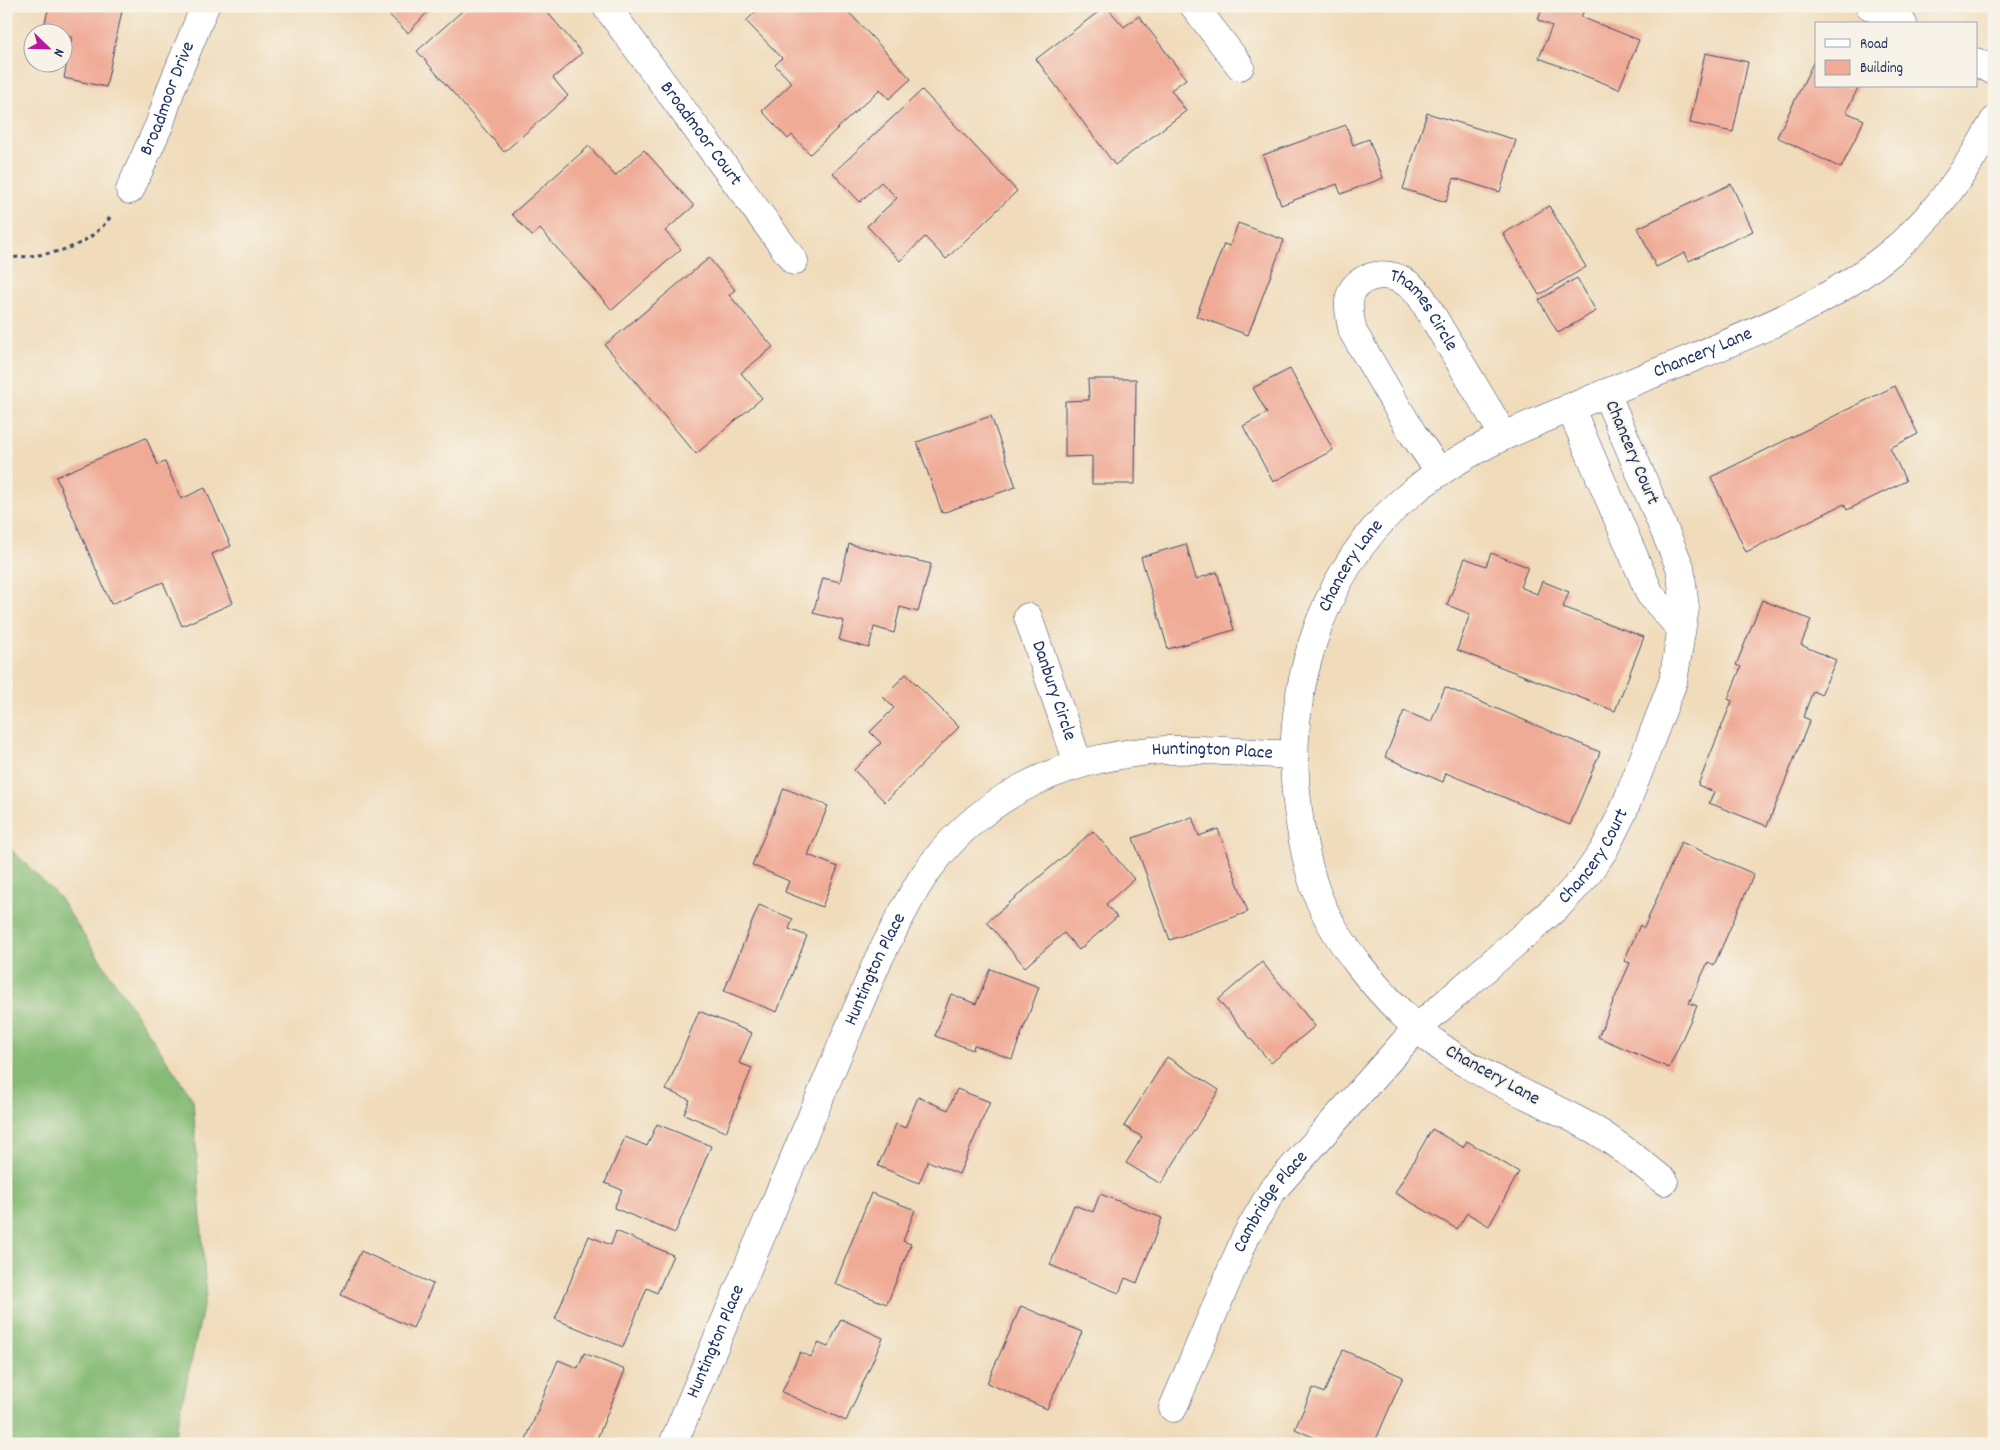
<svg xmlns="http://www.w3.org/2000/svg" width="2000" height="1450" viewBox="0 0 2000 1450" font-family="Dekko,sans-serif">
	<rect width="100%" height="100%" fill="#f7f3e8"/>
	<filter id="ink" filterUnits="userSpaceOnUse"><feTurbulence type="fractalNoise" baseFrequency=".02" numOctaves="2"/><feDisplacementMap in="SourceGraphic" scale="10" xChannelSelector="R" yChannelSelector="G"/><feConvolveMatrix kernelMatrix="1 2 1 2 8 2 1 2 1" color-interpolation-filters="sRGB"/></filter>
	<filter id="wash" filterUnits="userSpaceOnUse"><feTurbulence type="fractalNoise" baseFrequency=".0096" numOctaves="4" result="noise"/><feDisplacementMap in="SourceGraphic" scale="20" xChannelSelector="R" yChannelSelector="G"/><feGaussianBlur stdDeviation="1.12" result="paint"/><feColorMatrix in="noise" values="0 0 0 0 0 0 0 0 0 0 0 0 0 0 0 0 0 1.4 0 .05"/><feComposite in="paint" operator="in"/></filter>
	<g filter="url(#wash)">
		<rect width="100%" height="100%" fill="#f0dbba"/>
		<!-- forest -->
		<polygon fill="#86bb76" stroke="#50756a" points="6,844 58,896 193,1100 206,1294 173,1444 6,1444"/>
		<g id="blocks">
			<!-- building -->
			<g fill="#f0ab96">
				<polygon points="49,6 123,6 106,87 64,78 72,37 62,35 62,32 43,31"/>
				<polygon points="380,6 433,6 408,33"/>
				<polygon points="468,6 542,6 582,53 553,78 568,96 504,152 417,51"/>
				<polygon points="762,6 768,6 775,15 784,6 843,6 911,79 889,99 880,89 810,154 792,135 788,139 762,111 792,83 775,65 782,58 746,21"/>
				<polygon points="1106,6 1124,27 1139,16 1186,79 1171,90 1186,111 1115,165 1036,59"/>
				<polygon points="1543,6 1586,6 1581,17 1639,40 1619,89 1539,58 1552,26 1538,20"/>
				<polygon points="1705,53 1748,62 1733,132 1690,123"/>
				<polygon points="1816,57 1816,86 1859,86 1846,112 1864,120 1841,168 1777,137"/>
				<polygon points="922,90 1017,191 946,259 925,237 900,261 867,226 897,198 881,182 860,202 833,173"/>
				<polygon points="1427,113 1516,140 1500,192 1454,178 1446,202 1403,189"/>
				<polygon points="1346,125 1353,145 1369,139 1383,178 1341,194 1337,184 1281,205 1263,155"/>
				<polygon points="589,146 615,176 644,150 694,206 665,231 681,249 612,310 540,229 532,236 512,214"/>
				<polygon points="1731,184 1753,231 1689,261 1685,253 1656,267 1638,228"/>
				<polygon points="1549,206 1586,267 1539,295 1503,234"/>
				<polygon points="1238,223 1284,240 1248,335 1196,316 1224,244 1230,246"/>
				<polygon points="709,258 735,290 729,295 773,347 741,373 762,398 696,454 605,345"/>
				<polygon points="1577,278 1596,311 1558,333 1539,300"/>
				<polygon points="1290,369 1333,450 1273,482 1243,426 1267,413 1253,388"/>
				<polygon points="1088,379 1136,379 1135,484 1092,484 1092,456 1065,457 1065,401 1089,400"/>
				<polygon points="1895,386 1918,434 1890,448 1906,481 1847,510 1844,504 1746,552 1711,477"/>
				<polygon points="991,416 1016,487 942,513 917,442"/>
				<polygon points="146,438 158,465 165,462 181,499 205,488 231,546 212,554 233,603 182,626 163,582 111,604 56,477"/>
				<polygon points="849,544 931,564 918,612 900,607 894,633 874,627 869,648 839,640 844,621 813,613 823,578 840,582"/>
				<polygon points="1186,544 1196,579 1217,572 1234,630 1168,649 1141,557"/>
				<polygon points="1491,553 1528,567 1520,587 1537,594 1542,581 1569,592 1563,607 1644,637 1615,711 1457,650 1470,614 1447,605 1465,558 1486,566"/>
				<polygon points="1762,600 1811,620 1801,645 1836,660 1821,695 1813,691 1803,717 1810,720 1767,826 1709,803 1714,792 1698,785 1732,701 1728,699 1741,667 1736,665"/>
				<polygon points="906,674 959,727 885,802 854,770 881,743 870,732 894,708 883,697"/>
				<polygon points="1445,687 1600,752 1570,825 1446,773 1443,782 1385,757 1404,711 1431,722"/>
				<polygon points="784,788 828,806 808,855 838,867 822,907 785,892 789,881 752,865"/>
				<polygon points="1192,817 1199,836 1218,829 1248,912 1170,940 1133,838"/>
				<polygon points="1093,831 1134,879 1106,904 1117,917 1079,950 1064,933 1025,967 987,922"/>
				<polygon points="1681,842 1754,874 1714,965 1708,962 1689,1003 1697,1006 1669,1068 1598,1037 1630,963 1624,961 1640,925 1644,928"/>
				<polygon points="759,905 793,919 789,929 807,936 777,1012 724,991"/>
				<polygon points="1262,962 1315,1026 1271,1063 1218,1000"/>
				<polygon points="990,969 1039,987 1012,1059 974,1045 973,1050 935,1036 951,994 976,1004"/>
				<polygon points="699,1011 752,1033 739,1063 752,1068 726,1132 684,1114 690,1100 666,1090"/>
				<polygon points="1167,1057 1219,1090 1161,1184 1126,1163 1142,1137 1124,1126"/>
				<polygon points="957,1089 990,1102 959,1174 928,1161 919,1183 878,1166 896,1124 905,1128 918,1097 948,1110"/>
				<polygon points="657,1124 711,1146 675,1233 614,1208 622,1190 605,1183 625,1137 647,1146"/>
				<polygon points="1432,1129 1463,1147 1467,1141 1519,1172 1489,1226 1467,1213 1457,1229 1395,1193"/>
				<polygon points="871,1193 915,1210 903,1241 911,1244 887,1304 835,1284"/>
				<polygon points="1100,1194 1162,1218 1137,1283 1125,1278 1119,1293 1050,1265 1074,1205 1093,1212"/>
				<polygon points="616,1231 673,1255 657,1293 647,1288 623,1347 555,1319 589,1236 611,1245"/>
				<polygon points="361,1251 433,1284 413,1328 341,1295"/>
				<polygon points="1021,1306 1082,1332 1047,1409 987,1383"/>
				<polygon points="841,1319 883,1338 846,1421 782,1392 800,1352 811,1357 818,1343 828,1347"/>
				<polygon points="1343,1350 1403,1377 1374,1444 1328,1444 1295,1429 1313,1388 1324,1393"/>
				<polygon points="584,1353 625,1370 595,1444 525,1442 558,1360 578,1368"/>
			</g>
		</g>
	</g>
	<g filter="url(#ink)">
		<use href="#blocks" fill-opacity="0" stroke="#3b496c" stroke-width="1"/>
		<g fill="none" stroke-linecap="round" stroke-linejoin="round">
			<defs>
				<g id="minor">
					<path id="s1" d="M 606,6 L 794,261"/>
					<polyline points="1194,6 1240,66"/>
					<polyline points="1870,6 1903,24"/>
					<polyline points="1976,62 1994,71"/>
					<path id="s2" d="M 130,190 L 160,123 L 171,89 L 205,6"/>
					<polyline points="1570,407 1650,594 1680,628"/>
					<path id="s3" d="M 1440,472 L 1413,434 L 1353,332 C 1351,322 1348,312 1349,301 C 1352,275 1387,269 1405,282 C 1411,285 1415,291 1420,295 L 1504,436"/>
					<path id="s4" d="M 1028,617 L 1078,763"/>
					<path id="s5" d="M 1664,1181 C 1642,1163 1619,1145 1595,1130 C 1535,1095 1468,1075 1416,1027 C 1379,993 1335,942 1317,894 C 1307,867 1302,839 1298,810 C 1283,702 1317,576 1402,501 C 1433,474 1467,453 1504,436 C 1564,410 1625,385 1685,361 C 1756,332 1829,303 1889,254 C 1933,219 1967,170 1994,121"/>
					<path id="s6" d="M 1173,1408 L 1246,1236 L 1272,1191 L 1417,1028 L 1559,905 L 1585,877 L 1604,850 L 1623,812 L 1673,682 L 1685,608 L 1680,567 L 1606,393"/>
					<path id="s7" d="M 673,1444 L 878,960 C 892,933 905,906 921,880 C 974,800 1056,760 1150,751 C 1197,747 1246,753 1294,755"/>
				</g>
			</defs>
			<!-- minor casing -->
			<use href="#minor" stroke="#3b496c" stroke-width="29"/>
			<!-- path -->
			<path stroke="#3b496c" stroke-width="3" stroke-dasharray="4 4" stroke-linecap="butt" d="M 6,258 C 49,255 85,252 112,215"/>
			<!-- minor -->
			<use href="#minor" stroke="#fff" stroke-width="28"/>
		</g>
	</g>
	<g text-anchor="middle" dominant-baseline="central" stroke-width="4" stroke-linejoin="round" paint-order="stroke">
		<!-- street labels -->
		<g font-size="19" fill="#1b2f5e" stroke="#f7f3e8">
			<text stroke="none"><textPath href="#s2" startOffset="99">Broadmoor Drive</textPath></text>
			<text stroke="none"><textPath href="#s1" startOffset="159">Broadmoor Court</textPath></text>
			<text stroke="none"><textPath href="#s3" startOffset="300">Thames Circle</textPath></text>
			<text stroke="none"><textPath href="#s5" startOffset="1222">Chancery Lane</textPath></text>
			<text transform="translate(1631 453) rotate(67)">Chancery Court</text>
			<text stroke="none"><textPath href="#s5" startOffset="802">Chancery Lane</textPath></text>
			<text stroke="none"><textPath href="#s4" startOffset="78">Danbury Circle</textPath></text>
			<text stroke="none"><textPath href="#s7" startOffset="951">Huntington Place</textPath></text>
			<text stroke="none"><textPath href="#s6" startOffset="705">Chancery Court</textPath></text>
			<text stroke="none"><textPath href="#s7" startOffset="516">Huntington Place</textPath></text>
			<text transform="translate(1492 1076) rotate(29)">Chancery Lane</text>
			<text stroke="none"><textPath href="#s6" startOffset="229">Cambridge Place</textPath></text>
			<text stroke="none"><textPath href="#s7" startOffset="111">Huntington Place</textPath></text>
		</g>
	</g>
	<!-- margin -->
	<rect width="2000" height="1450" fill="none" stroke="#f7f3e8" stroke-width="25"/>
	<!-- legend -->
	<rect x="1815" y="22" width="162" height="65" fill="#f7f3e8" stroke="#9fa5b1"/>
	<rect x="1825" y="39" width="25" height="8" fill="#ffffff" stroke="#9fa5b1"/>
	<text x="1860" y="48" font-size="15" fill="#1b2f5e">Road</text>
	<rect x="1825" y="60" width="25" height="15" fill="#f0ab96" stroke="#9fa5b1"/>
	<text x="1860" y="72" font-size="15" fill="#1b2f5e">Building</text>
	<!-- north arrow -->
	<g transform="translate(48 48) rotate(113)"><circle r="24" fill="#f7f3e8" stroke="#9fa5b1"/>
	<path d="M0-4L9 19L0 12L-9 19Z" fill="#b5179e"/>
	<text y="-8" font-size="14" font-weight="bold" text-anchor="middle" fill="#1b2f5e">N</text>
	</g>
</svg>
